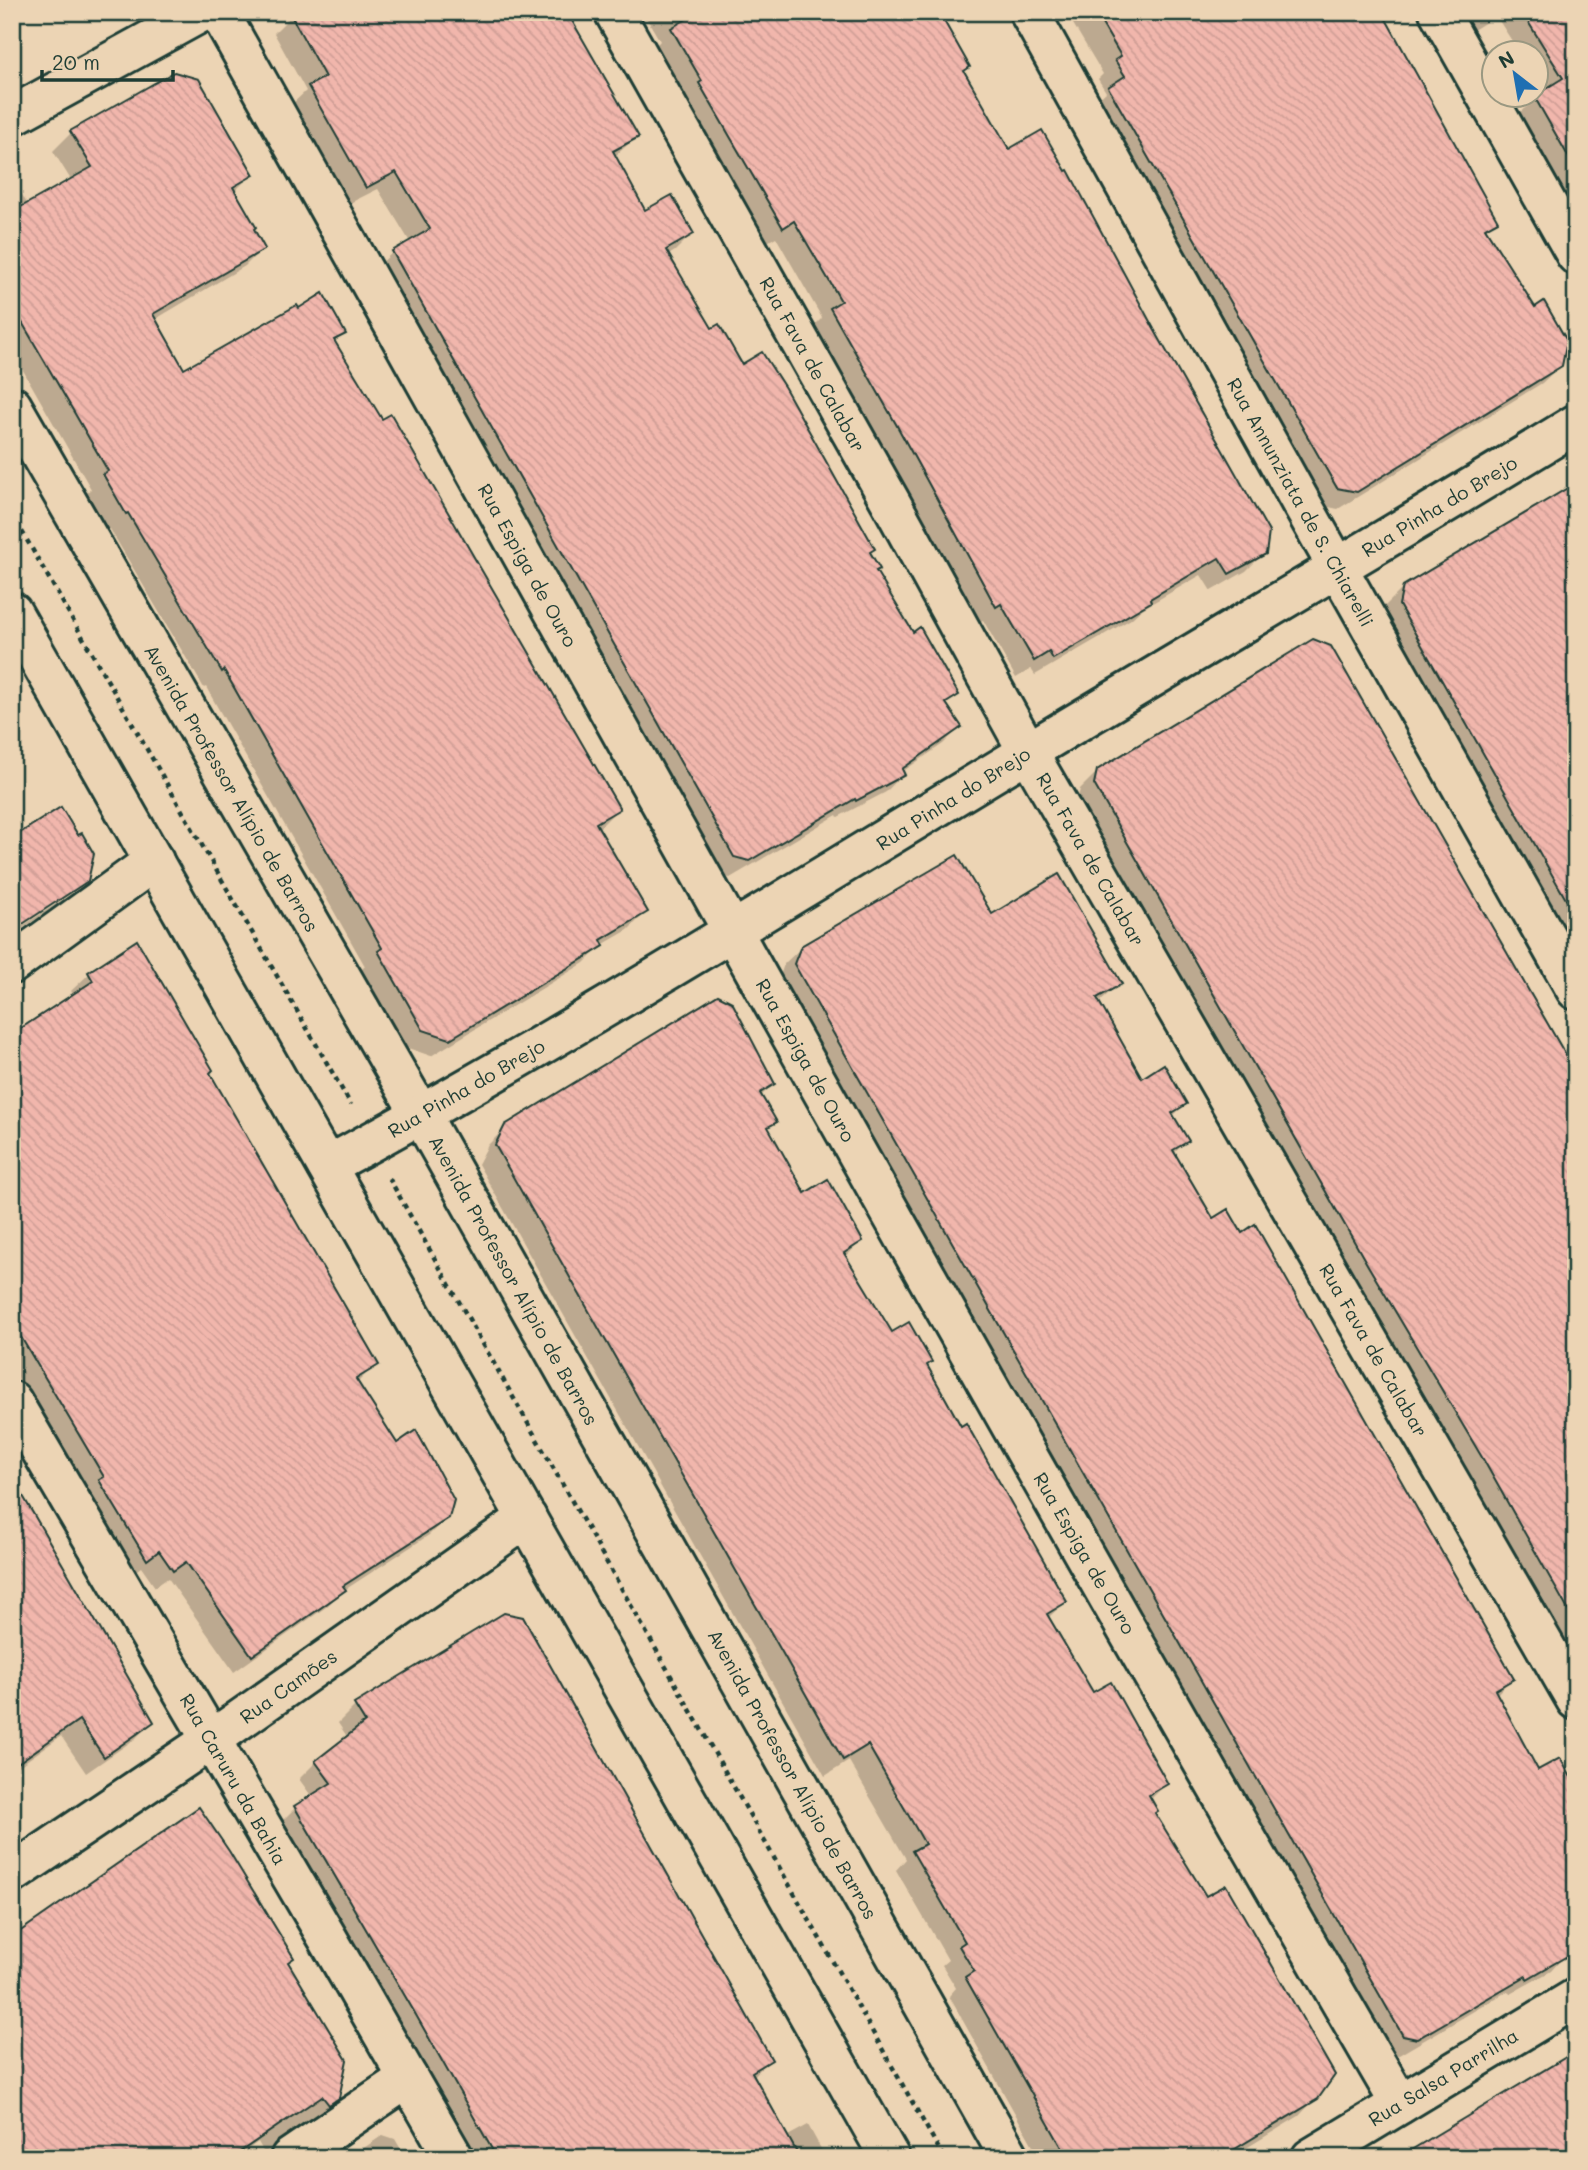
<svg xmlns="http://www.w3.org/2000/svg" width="1588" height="2170" viewBox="0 0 1588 2170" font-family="Mali,sans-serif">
	<defs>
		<pattern id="building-back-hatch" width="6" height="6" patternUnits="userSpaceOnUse" patternTransform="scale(1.75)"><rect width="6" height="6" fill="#f1b6ac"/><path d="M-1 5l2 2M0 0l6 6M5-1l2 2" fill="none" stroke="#ce9d95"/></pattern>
	</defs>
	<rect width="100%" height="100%" fill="#ecd4b4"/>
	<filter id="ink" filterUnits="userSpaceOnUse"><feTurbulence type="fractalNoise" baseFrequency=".0143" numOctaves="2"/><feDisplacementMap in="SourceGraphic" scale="14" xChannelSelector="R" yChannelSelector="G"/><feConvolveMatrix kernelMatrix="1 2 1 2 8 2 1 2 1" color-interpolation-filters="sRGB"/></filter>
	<g filter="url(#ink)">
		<!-- shadow -->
		<g fill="#0003">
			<polygon points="643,12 937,12 968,67 963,72 1009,151 1264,553 1246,571 1211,591 1201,575 1142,609 1131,619 1035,675 1031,669 1016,678 983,620 977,623 813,327 822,318 776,237 764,244 654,47 660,41"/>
			<polygon points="1066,12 1380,12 1495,220 1485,231 1561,365 1542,383 1338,509 1319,505 1091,106 1106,92 1098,79 1103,74"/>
			<polygon points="1459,12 1576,12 1576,218 1517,115 1543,92 1536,80 1536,52 1519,52 1496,16 1470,32"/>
			<polygon points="291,16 636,137 614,157 644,212 692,234 675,251 667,256 712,330 742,366 869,553 875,572 912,634 957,694 946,705 960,727 943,744 902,772 903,774 886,792 838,817 837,815 730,878 716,874 375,269 393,252 410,242 378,189 348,204 291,105 306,91 274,33"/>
			<polygon points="71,133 252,174 234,192 263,248 245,266 154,320 184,372 344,333 334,343 618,809 598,829 646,912 628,930 602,945 584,963 431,1056 405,1047 361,970 365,966 206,687 204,688 110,529 108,530 86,493 91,489 12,351 12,191 18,188 28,205 71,180 53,151"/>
			<polygon points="1576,485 1576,962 1381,624 1385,606 1404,587"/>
			<polygon points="1098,771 1576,1080 1576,1670 1077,802 1080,789"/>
			<polygon points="86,880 68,898 12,935 12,933 73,893 73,889"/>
			<polygon points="991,917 1120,983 1098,1003 1141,1080 1185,1104 1172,1117 1187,1141 1173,1154 1213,1220 1512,1678 1496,1695 1537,1773 1576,1789 1576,1952 1559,1962 1551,1971 1510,1994 1508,1991 1399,2055 1386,2052 778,982 784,964 802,947"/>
			<polygon points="137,942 208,1073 376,1364 357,1383 396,1446 447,1517 429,1535 343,1591 326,1607 234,1672 168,1578 155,1587 141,1567 129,1576 87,1495 12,1368 12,1035 74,995 71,991 89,974"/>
			<polygon points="773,1084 760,1097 775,1122 767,1129 804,1195 861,1241 845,1258 891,1335 925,1366 1065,1602 1048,1618 1092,1695 1166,1784 1150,1800 1153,1813 1317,2097 1299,2116 1230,2158 1040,2158 949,1996 956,1988 942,1965 948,1960 896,1870 906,1859 849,1761 825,1776 478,1164 488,1145 506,1127"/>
			<polygon points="12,1505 152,1721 135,1739 86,1773 61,1736 12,1771"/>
			<polygon points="504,1615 770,2059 753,2077 786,2137 808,2125 826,2158 472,2158 278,1825 295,1808 312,1797 299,1779 316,1762 348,1738 338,1723 355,1706"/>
			<polygon points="12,1806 17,1813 12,1818"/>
			<polygon points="287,1963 337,2097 320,2115 264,2153 258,2142 236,2158 12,2158"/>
			<polygon points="383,2135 395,2139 406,2158 349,2158"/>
		</g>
		<!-- building -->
		<g fill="url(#building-back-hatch)" stroke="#1f3d34" stroke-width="2">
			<polygon points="289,12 567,12 639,137 613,151 645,210 672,195 694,234 666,250 712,328 719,324 742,364 762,352 785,388 875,549 870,552 880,569 876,571 913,632 920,627 959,695 946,703 962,727 902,769 905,775 856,801 855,799 749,861 734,857 392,251 430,229 396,172 366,188 308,86 325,77"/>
			<polygon points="699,12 939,12 970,67 964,71 1009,149 1042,130 1066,171 1068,170 1154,329 1269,532 1266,554 1229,574 1219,558 1150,599 1151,602 1053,659 1049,652 1034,661 1001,604 996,607 896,424 830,308 841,301 794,221 783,228 699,83 702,81 671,28"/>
			<polygon points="1095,12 1382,12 1498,221 1485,228 1535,307 1544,301 1567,341 1562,366 1357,492 1337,488 1108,87 1125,76 1115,60 1121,56"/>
			<polygon points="1522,12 1576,12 1576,170 1534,96 1563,78"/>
			<polygon points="174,72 199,79 254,175 233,187 256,227 254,229 265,249 153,314 184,369 297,305 299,308 323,293 346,334 334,340 382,419 391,414 620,809 596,823 648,912 601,940 604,946 450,1039 423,1030 378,951 382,948 224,670 222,672 128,513 126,514 103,474 108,471 12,305 12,212 92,167 70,131"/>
			<polygon points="1576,483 1576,917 1399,605 1403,586"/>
			<polygon points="1313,639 1331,646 1576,1073 1576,1624 1483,1459 1367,1264 1094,784 1097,770"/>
			<polygon points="61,807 78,835 82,833 94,854 88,881 12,931 12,838"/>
			<polygon points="957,855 992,914 1059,874 1122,984 1097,998 1142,1078 1164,1064 1187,1104 1172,1113 1189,1141 1173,1150 1213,1218 1228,1209 1242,1233 1255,1224 1514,1679 1495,1690 1538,1770 1560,1758 1576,1786 1576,1951 1527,1979 1526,1976 1417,2039 1403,2036 794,964 801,946"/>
			<polygon points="137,940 213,1070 210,1073 379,1365 356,1379 397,1443 416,1430 454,1500 449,1518 343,1586 346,1590 252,1656 186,1562 173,1571 159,1551 147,1560 99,1480 104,1477 12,1322 12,1034 93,981 88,972"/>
			<polygon points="718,995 732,1002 775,1084 760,1093 777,1122 768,1127 805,1193 828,1179 863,1241 844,1253 892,1332 909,1322 932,1362 927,1365 961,1426 966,1423 1067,1602 1047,1614 1093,1692 1111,1682 1155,1761 1168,1784 1149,1795 1158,1811 1155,1813 1206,1896 1226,1885 1335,2075 1318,2099 1220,2158 1068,2158 965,1977 974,1971 959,1946 965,1942 912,1851 925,1844 868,1745 843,1760 495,1145 505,1125"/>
			<polygon points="12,1477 154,1722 104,1757 79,1720 12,1767"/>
			<polygon points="504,1613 523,1617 772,2060 752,2072 800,2158 497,2158 412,2008 294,1806 331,1783 315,1761 365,1722 354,1704"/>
			<polygon points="199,1807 229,1851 294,1958 288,1962 347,2060 339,2098 329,2105 322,2096 231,2158 12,2158 12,1937"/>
			<polygon points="1576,2051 1576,2158 1398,2158 1476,2111"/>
		</g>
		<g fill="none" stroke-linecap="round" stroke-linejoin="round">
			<defs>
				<g id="minor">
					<path d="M 219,12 C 610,711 997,1412 1400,2104"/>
					<polyline points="614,12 890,501 1028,752 1576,1700"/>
					<polyline points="1029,12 1300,501 1576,990"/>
					<polyline points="1439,12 1576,255"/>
					<polyline points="12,116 202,12"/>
					<polyline points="12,406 421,1115 1010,2158"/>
					<polyline points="12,612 890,2158"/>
					<polyline points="12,964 154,861"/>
					<path d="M 327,1166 C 567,1036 797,891 1031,750 C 1212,641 1395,535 1576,424"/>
					<polyline points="12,1401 328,1939 454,2158"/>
					<polyline points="12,1874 211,1740 527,1518"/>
					<polyline points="290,2158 408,2078"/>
					<polyline points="1311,2158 1576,1998"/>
				</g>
			</defs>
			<!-- minor casing -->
			<use href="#minor" stroke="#1f3d34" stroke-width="44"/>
			<!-- path -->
			<g stroke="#1f3d34" stroke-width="4.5" stroke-dasharray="5 5" stroke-linecap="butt">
				<polyline points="12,514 351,1105"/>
				<polyline points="389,1178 944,2158"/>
			</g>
			<!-- minor -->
			<use href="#minor" stroke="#ecd4b4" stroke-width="38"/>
		</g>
	</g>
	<g text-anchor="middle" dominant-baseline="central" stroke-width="5" stroke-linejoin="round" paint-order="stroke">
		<!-- street labels -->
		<g font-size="19" fill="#1f3d34" stroke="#ecd4b4">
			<text transform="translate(813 364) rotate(61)">Rua Fava de Calabar</text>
			<text transform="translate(1301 502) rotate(61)">Rua Annunziata de S. Chiarelli</text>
			<text transform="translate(1439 506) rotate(-31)">Rua Pinha do Brejo</text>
			<text transform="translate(528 565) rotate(61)">Rua Espiga de Ouro</text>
			<text transform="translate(232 788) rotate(60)">Avenida Professor Alípio de Barros</text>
			<text transform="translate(953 798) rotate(-32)">Rua Pinha do Brejo</text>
			<text transform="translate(1091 859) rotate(60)">Rua Fava de Calabar</text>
			<text transform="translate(806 1060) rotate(61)">Rua Espiga de Ouro</text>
			<text transform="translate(466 1088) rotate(-30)">Rua Pinha do Brejo</text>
			<text transform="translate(514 1280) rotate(61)">Avenida Professor Alípio de Barros</text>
			<text transform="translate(1374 1350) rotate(60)">Rua Fava de Calabar</text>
			<text transform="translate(1085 1553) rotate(60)">Rua Espiga de Ouro</text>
			<text transform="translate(288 1686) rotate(-35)">Rua Camões</text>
			<text transform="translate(793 1774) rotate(61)">Avenida Professor Alípio de Barros</text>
			<text transform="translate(234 1779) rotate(60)">Rua Caruru da Bahia</text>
			<text transform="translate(1443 2077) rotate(-31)">Rua Salsa Parrilha</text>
		</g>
	</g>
	<!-- margin -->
	<rect width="1588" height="2170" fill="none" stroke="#ecd4b4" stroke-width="42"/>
	<rect x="21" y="21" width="1546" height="2128" fill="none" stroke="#1f3d34" stroke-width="2.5" filter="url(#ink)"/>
	<!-- north arrow -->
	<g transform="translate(1515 74) rotate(329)"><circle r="33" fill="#ecd4b4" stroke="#9a9881" stroke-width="2"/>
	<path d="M0-5L12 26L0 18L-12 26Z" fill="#1f6fb2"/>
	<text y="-10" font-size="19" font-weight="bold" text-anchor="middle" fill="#1f3d34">N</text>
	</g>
	<!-- scale -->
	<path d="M42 70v10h131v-10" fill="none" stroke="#1f3d34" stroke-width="3.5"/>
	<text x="52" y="70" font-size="21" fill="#1f3d34" stroke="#ecd4b4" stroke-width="5" paint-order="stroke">20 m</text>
</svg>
